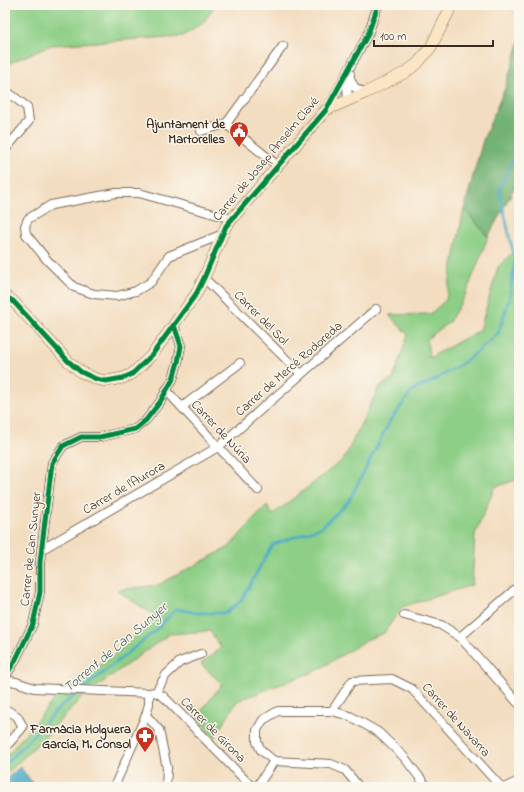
<svg xmlns="http://www.w3.org/2000/svg" width="524" height="792" viewBox="0 0 524 792" font-family="'Indie Flower',sans-serif">
	<rect width="100%" height="100%" fill="#fbf7ec"/>
	<filter id="ink" filterUnits="userSpaceOnUse"><feTurbulence type="fractalNoise" baseFrequency=".025" numOctaves="2"/><feDisplacementMap in="SourceGraphic" scale="8" xChannelSelector="R" yChannelSelector="G"/><feConvolveMatrix kernelMatrix="1 2 1 2 8 2 1 2 1" color-interpolation-filters="sRGB"/></filter>
	<filter id="wash" filterUnits="userSpaceOnUse"><feTurbulence type="fractalNoise" baseFrequency=".012" numOctaves="4" result="noise"/><feDisplacementMap in="SourceGraphic" scale="16" xChannelSelector="R" yChannelSelector="G"/><feGaussianBlur stdDeviation="0.9" result="paint"/><feColorMatrix in="noise" values="0 0 0 0 0 0 0 0 0 0 0 0 0 0 0 0 0 1.4 0 .05"/><feComposite in="paint" operator="in"/></filter>
	<g filter="url(#wash)">
		<rect width="100%" height="100%" fill="#f3ddc0"/>
		<!-- green -->
		<g fill="#8ecf87" stroke="#647c52">
			<polygon points="5,5 215,5 203,23 183,36 51,45 5,65"/>
			<polygon points="464,209 488,237 465,296 449,322 427,339 429,358 480,330 498,267 519,246 519,479 495,487 475,534 472,585 402,607 384,633 368,639 318,670 237,701 214,738 197,717 222,684 201,664 221,648 210,631 169,634 81,698 45,737 5,775 5,758 57,696 113,656 156,617 117,590 158,585 229,547 267,505 272,515 344,459 379,387 393,379 408,335 389,315 430,314 446,300"/>
		</g>
		<!-- forest -->
		<polygon fill="#72b274" stroke="#566e49" points="519,43 519,179 488,237 464,209 483,140 505,88"/>
		<!-- water -->
		<polygon fill="#48aac7" stroke="#426a72" points="20,767 35,786 37,787 5,787 5,780"/>
		<g fill="none" stroke-linecap="round" stroke-linejoin="round">
			<!-- stream -->
			<g stroke="#48aac7" stroke-width="2.5">
				<polyline points="84,688 155,631 176,609 198,613 226,613 241,601 272,545 322,527 349,501 390,421 413,390 435,380 466,361 498,334 509,300 515,261 499,189 513,161 519,158"/>
				<polyline points="5,765 59,708 79,692"/>
			</g>
		</g>
	</g>
	<g filter="url(#ink)">
		<g fill="none" stroke-linecap="round" stroke-linejoin="round">
			<defs>
				<g id="street">
					<polyline points="349,76 354,87 365,93"/>
					<polyline points="5,90 27,107 29,121 5,150"/>
					<polyline points="348,101 347,82 350,74"/>
					<polyline points="327,110 368,34 378,5"/>
					<polyline points="226,124 278,166"/>
					<polyline points="201,131 226,124 283,46"/>
					<polyline points="223,234 169,256 151,282 136,291 117,296 94,294 74,287 47,260 26,234 25,226 28,219 51,205 116,193 139,193 232,219"/>
					<polyline points="204,278 301,374"/>
					<polyline points="166,390 258,490"/>
					<polyline points="182,407 240,363"/>
					<polyline points="41,550 218,447 376,309"/>
					<polyline points="404,615 441,625 460,637 519,704"/>
					<polyline points="460,637 519,586"/>
					<polyline points="5,677 15,661 33,624 40,592 40,562 52,463 63,446 81,437 100,437 135,429 146,420 160,402 173,379 178,362 181,346 174,325"/>
					<polyline points="5,680 16,682 34,688 149,693 156,692"/>
					<polyline points="156,692 164,697 252,787"/>
					<polyline points="156,692 166,675 180,662 201,654"/>
					<polyline points="5,709 17,716 23,727 5,748"/>
					<polyline points="332,711 352,681 392,679 412,689 501,787"/>
					<polyline points="146,715 159,730 167,768 166,787"/>
					<polyline points="274,761 261,750 257,742 257,730 263,720 278,711 332,711 350,716 378,732 404,757 427,787"/>
					<polyline points="274,761 331,764 345,770 359,787"/>
					<polyline points="114,787 146,715 149,704 149,693"/>
					<polyline points="257,787 274,761"/>
					<polyline points="506,787 519,781"/>
				</g>
				<polyline id="secondary" points="5,296 13,301 68,361 81,372 96,379 106,381 123,378 132,374 152,355 196,294 204,278 226,226 313,125 326,110 365,93 406,72 417,64 431,47 452,5"/>
			</defs>
			<!-- street casing -->
			<use href="#street" stroke="#7b6957" stroke-width="10"/>
			<!-- secondary casing -->
			<use href="#secondary" stroke="#7b6957" stroke-width="12"/>
			<!-- street -->
			<use href="#street" stroke="#fff" stroke-width="8"/>
			<!-- secondary -->
			<use href="#secondary" stroke="#fce5c4" stroke-width="11"/>
			<defs>
				<g id="cycleway">
					<polyline points="5,296 13,301 68,361 81,372 96,379 106,381 123,378 132,374 152,355 196,294 204,278 226,226 326,110 368,34 378,5"/>
					<polyline points="5,677 15,661 33,624 40,592 40,562 52,463 63,446 81,437 100,437 135,429 146,420 160,402 173,379 178,362 181,346 174,325"/>
				</g>
			</defs>
			<!-- cycleway casing -->
			<use href="#cycleway" stroke="#fbf7ec" stroke-width="8"/>
			<!-- cycleway -->
			<use href="#cycleway" stroke="#00873e" stroke-width="5"/>
		</g>
	</g>
	<!-- icons -->
	<defs>
		<symbol id="civic-pin" viewBox="-11 -11 22 30"><path d="M0 17L-7.5 6A9.5 9.5 0 1 1 7.5 6Z" fill="#c8321e" stroke="#fbf7ec"/><path d="M-.6-6.5H3V-4.5H.6V-3L4-1V1h2V6H-6V1h2V-1L-.6-3ZM-1.2 2.5V6h2.4V2.5Z" fill="#fff"/></symbol>
		<symbol id="pharmacy-pin" viewBox="-11 -11 22 30"><path d="M0 17L-7.5 6A9.5 9.5 0 1 1 7.5 6Z" fill="#c8321e" stroke="#fbf7ec"/><path d="M-2-6h4v4h4v4h-4v4h-4v-4h-4v-4h4Z" fill="#fff"/></symbol>
	</defs>
	<g fill-rule="evenodd">
		<use href="#civic-pin" x="228" y="120" width="22" height="30"/>
		<use href="#pharmacy-pin" x="134" y="725" width="22" height="30"/>
	</g>
	<g text-anchor="middle" dominant-baseline="central" stroke-width="3" stroke-linejoin="round" paint-order="stroke">
		<!-- poi labels -->
		<g font-size="13" font-weight="bold" fill="#3b2a1e" stroke="#fbf7ec" text-anchor="end">
			<text x="225" y="124">Ajuntament de<tspan x="225" dy="15">Martorelles</tspan></text>
			<text x="131" y="729">Farmàcia Holguera<tspan x="131" dy="15">García, M. Consol</tspan></text>
		</g>
		<!-- street labels -->
		<g font-size="13" fill="#3b2a1e" stroke="#fbf7ec">
			<text transform="translate(266 159) rotate(-50)">Carrer de Josep Anselm Clavé</text>
			<text transform="translate(261 318) rotate(45)">Carrer del Sol</text>
			<text transform="translate(289 369) rotate(-41)">Carrer de Mercé Rodoreda</text>
			<text transform="translate(221 432) rotate(47)">Carrer de Núria</text>
			<text transform="translate(124 488) rotate(-30)">Carrer de l'Aurora</text>
			<text transform="translate(31 549) rotate(-84)">Carrer de Can Sunyer</text>
			<text transform="translate(456 720) rotate(48)">Carrer de Navarra</text>
			<text transform="translate(213 730) rotate(45)">Carrer de Girona</text>
		</g>
		<!-- water labels -->
		<g font-size="14" font-style="italic" fill="#405d62" stroke="#fbf7ec">
			<text transform="translate(116 648) rotate(-40)">Torrent de Can Sunyer</text>
		</g>
	</g>
	<!-- margin -->
	<rect width="524" height="792" fill="none" stroke="#fbf7ec" stroke-width="20"/>
	<!-- scale -->
	<path d="M374 40v6h119v-6" fill="none" stroke="#3b2a1e" stroke-width="2"/>
	<text x="380" y="40" font-size="12" fill="#3b2a1e" stroke="#fbf7ec" stroke-width="3" paint-order="stroke">100 m</text>
</svg>
